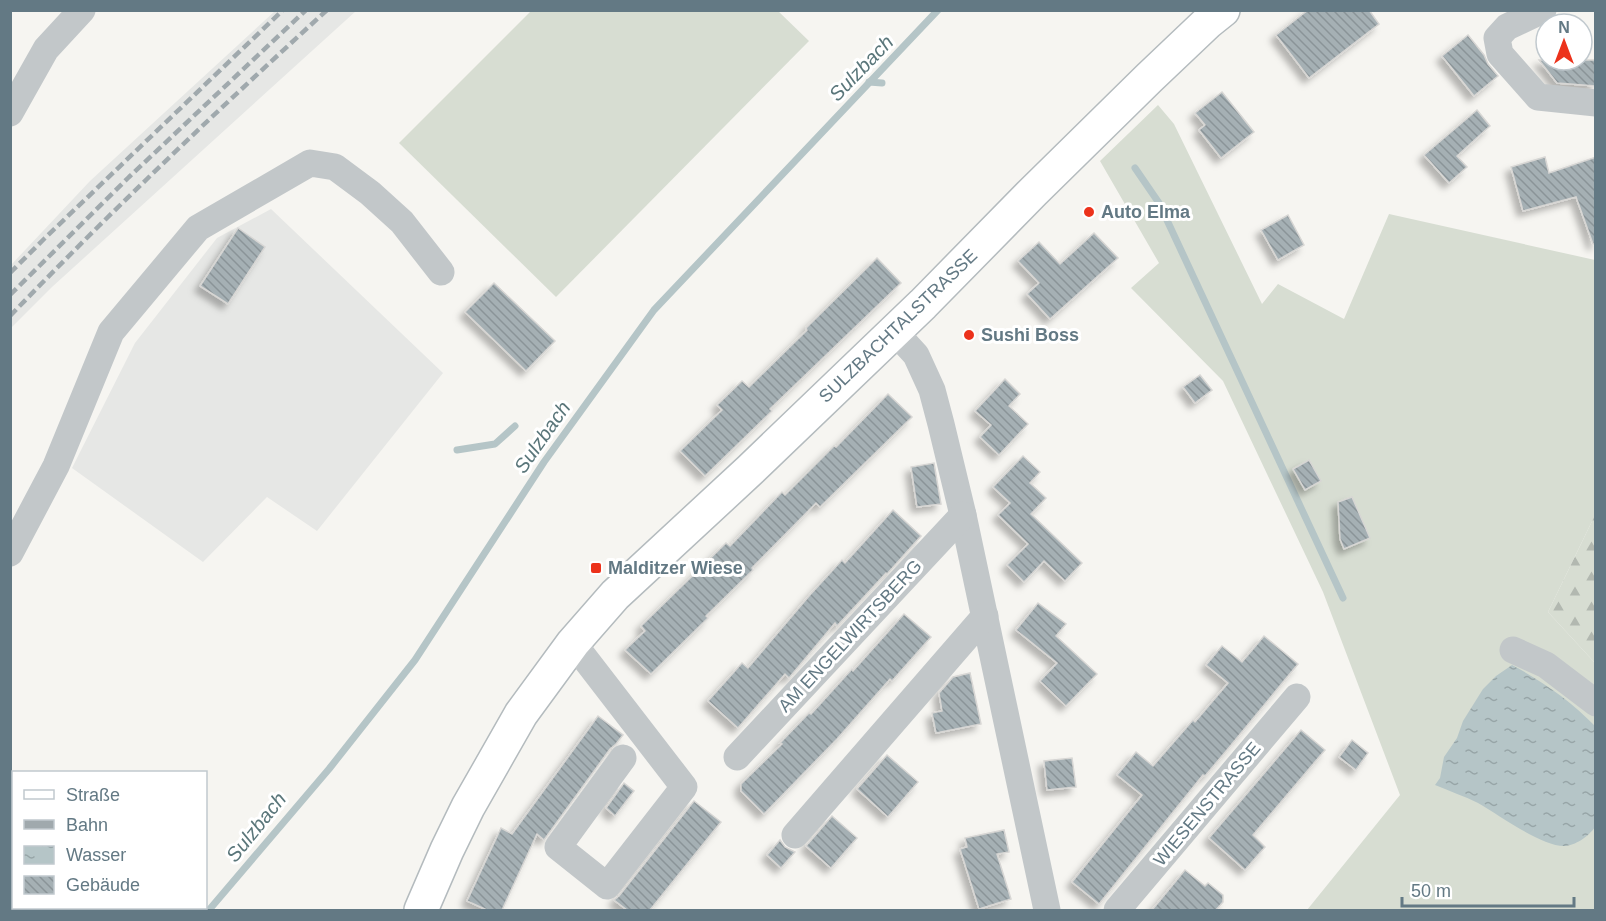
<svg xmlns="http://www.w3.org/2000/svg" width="1606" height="921" viewBox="0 0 1606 921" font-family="Arial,sans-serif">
	<defs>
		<pattern id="forest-firs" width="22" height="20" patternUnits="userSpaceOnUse" patternTransform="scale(1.5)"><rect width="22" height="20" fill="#d7ddd2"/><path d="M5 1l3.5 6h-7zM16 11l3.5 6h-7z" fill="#b2b8b0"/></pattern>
		<pattern id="water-ripples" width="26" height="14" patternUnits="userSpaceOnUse" patternTransform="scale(1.5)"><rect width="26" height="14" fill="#b5c5c7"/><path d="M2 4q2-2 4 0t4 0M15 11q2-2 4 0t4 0" fill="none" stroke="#97a5a7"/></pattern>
		<pattern id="building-back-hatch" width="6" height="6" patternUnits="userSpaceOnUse" patternTransform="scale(1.5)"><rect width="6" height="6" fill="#a5b0b4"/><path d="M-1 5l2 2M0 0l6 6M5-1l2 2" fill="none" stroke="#8a9498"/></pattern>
		<filter id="shadow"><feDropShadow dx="-5.5" dy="5.5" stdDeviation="3" flood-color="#0004"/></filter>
	</defs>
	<rect width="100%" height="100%" fill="#f6f5f1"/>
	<!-- built -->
	<g fill="#e6e7e5">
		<polygon points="275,11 356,11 52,287 11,328 11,265 90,181"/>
		<polygon points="271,209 443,373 317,531 267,497 203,562 72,468 135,343 217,238"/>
	</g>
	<!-- grass -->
	<g fill="#d7ddd2">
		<polygon points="531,11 778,11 809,41 556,297 399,143"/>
		<polygon points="1158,105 1174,124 1262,304 1278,284 1344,319 1389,214 1595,260 1595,515 1548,612 1595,663 1595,910 1307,910 1400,795 1323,592 1223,381 1131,288 1159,263 1100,161"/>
	</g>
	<!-- forest -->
	<polygon fill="url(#forest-firs)" points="1595,515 1595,663 1548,612"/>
	<!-- water -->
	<path fill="url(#water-ripples)" d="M 1512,665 C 1542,681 1571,701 1595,726 L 1595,827 C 1589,836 1575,846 1564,846 C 1541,846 1499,815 1478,803 C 1464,796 1449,791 1435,785 L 1440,778 L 1444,757 L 1457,738 L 1463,721 L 1483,689 L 1496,676 Z"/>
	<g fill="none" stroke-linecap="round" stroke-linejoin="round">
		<!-- stream -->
		<g stroke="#b5c5c7" stroke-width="7">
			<polyline points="869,82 882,83"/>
			<polyline points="1135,168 1159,203 1343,598"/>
			<polyline points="457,450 495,444 515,426"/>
			<polyline points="209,910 329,769 415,660 544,462 654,310 938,10"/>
		</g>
	</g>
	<!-- building -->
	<g fill="url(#building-back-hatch)" stroke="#d7d6d4" stroke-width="1.5" filter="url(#shadow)">
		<polygon points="1308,10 1369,10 1379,24 1309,78 1276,35"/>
		<polygon points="1468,35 1484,55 1488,64 1498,76 1474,96 1442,56"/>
		<polygon points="1539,60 1596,60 1596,86 1557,83"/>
		<polygon points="1222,92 1254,132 1221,158 1199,130 1205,125 1195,113"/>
		<polygon points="1477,110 1490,126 1457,156 1467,167 1449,183 1424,155"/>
		<polygon points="1545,157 1549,173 1596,157 1596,244 1593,244 1576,197 1523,211 1511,167"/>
		<polygon points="1288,215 1304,245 1278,260 1261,230"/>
		<polygon points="238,228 265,247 228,304 200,286"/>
		<polygon points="1094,233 1118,258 1050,319 1027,294 1039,283 1018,261 1039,242 1060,264"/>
		<polygon points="877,258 901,283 770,409 772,411 705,476 680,451 722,410 717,405 742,381 749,387 807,330 806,328"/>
		<polygon points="494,283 555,341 526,371 465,312"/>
		<polygon points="1200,375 1212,390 1195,403 1183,387"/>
		<polygon points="1005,379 1020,394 1009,406 1028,424 999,455 980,437 991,425 975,411"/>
		<polygon points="888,394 912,417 820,507 816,503 752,568 753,570 706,616 708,618 651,674 625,650 645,631 641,626 726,543 730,546 782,492 785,495 834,446 836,447"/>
		<polygon points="1023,456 1040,472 1030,483 1046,498 1031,514 1082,563 1065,581 1044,561 1024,582 1007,565 1028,544 998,515 1010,503 993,487"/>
		<polygon points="1309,460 1321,481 1305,490 1293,469"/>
		<polygon points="934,463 941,504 917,507 911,467"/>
		<polygon points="1352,497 1370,538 1344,549 1340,539 1338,502"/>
		<polygon points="893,510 921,536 887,574 886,573 837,626 835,623 789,678 785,674 738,728 708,701 742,663 748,668 809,596 842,560 845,563"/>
		<polygon points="1038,603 1066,624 1056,636 1097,674 1066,706 1040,681 1057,663 1016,630"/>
		<polygon points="904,614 931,637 892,681 890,679 837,739 764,814 741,791 741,784 782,744 780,743 809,713 811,714 852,669 853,671"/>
		<polygon points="1264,636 1298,664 1227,750 1205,776 1203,775 1099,904 1072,882 1142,795 1117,775 1136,752 1153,766 1193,720 1195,722 1228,683 1206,665 1222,646 1242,662"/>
		<polygon points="970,673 981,724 936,733 932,713 942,711 939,693 953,677"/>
		<polygon points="598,716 623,735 616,744 610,749 544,840 537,834 502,910 487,910 467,901 501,828 512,834"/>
		<polygon points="1301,730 1325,750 1253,835 1265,847 1245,870 1209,838"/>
		<polygon points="1352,740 1368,753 1356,770 1339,757"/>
		<polygon points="887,755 918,782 888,817 857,789"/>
		<polygon points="1072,758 1076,787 1047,790 1044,761"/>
		<polygon points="624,783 634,791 615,816 606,808"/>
		<polygon points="694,801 721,822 650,910 627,910 614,900 619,896"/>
		<polygon points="832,816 857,838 831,868 806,846"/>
		<polygon points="1004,830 1009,852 997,854 1011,899 979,909 960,849 967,847 965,838"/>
		<polygon points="780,840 785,847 795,852 781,868 767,855"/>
		<polygon points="1185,870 1205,886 1208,883 1223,895 1223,902 1216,910 1152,910"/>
	</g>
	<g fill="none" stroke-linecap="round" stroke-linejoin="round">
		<defs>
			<polyline id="secondary" points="421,910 447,850 468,807 521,714 573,643 615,595 750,470 923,304 1033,192 1149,78 1208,22 1223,10"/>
		</defs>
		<!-- secondary casing -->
		<use href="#secondary" stroke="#b4bbbe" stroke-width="36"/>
		<!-- minor -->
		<g stroke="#c2c7c9" stroke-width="27">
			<polyline points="1543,10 1507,27 1497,38 1500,54 1538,97 1596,103"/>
			<polyline points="10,113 46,49 82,10"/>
			<polyline points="894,331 916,355 932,390 941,424 963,515 1047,910"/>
			<polyline points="10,553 56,466 111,332 198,228 310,163 335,167 370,193 402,222 441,272"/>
			<polyline points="573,643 684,787 607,886 558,847 623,758"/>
			<polyline points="1513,650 1546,665 1596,703"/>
			<polyline points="737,757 963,515"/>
			<polyline points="795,835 985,616"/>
			<polyline points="1117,910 1297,697"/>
		</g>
		<!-- secondary -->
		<use href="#secondary" stroke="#fff" stroke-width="33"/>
		<!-- rail -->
		<g stroke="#a0a9ad" stroke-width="4.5" stroke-dasharray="9 4.5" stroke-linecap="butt">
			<polyline points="10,273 45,238 283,10"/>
			<polyline points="10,295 129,177 306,10"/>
			<path d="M 10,316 C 112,210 219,109 327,10"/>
		</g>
	</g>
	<!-- markers -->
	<g fill="#ec321b" stroke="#fff" stroke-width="2">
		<circle cx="1089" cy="212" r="6"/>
		<circle cx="969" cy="335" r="6"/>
		<rect x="590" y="562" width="12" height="12" rx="3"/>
	</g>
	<g text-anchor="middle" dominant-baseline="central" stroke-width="6" stroke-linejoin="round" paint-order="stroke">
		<!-- poi labels -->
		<g font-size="18" font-weight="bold" fill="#637984" stroke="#fff" text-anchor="start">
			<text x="1101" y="212">Auto Elma</text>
			<text x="981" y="335">Sushi Boss</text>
			<text x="608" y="568">Malditzer Wiese</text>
		</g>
		<!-- street labels -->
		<g font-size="18" fill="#637984" stroke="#fff">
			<text transform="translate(898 326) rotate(-44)">SULZBACHTALSTRASSE</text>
			<text transform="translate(850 636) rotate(-47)">AM ENGELWIRTSBERG</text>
			<text transform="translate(1207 804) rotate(-50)">WIESENSTRASSE</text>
		</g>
		<!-- water labels -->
		<g font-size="20" font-style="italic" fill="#5a767a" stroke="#fff">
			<text transform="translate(861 68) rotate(-46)">Sulzbach</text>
			<text transform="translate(542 437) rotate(-55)">Sulzbach</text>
			<text transform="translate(256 827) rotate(-51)">Sulzbach</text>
		</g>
	</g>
	<!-- border -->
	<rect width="1606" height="921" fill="none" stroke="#637984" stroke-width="24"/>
	<!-- legend -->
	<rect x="12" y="771" width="195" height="138" fill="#ffffff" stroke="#c1c9ce" stroke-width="1.5"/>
	<rect x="24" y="790" width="30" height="9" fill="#ffffff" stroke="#c1c9ce" stroke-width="1.5"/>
	<text x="66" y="801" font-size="18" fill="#637984">Straße</text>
	<rect x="24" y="820" width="30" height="9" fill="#a0a9ad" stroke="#c1c9ce" stroke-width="1.5"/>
	<text x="66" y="831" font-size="18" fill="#637984">Bahn</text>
	<rect x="24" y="846" width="30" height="18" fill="url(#water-ripples)" stroke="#c1c9ce" stroke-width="1.5"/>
	<text x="66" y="861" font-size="18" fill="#637984">Wasser</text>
	<rect x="24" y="876" width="30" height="18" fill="url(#building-back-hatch)" stroke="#c1c9ce" stroke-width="1.5"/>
	<text x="66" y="891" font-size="18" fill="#637984">Gebäude</text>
	<!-- north arrow -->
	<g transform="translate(1564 42)"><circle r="28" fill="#ffffff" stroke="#c1c9ce" stroke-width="1.5"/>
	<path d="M0-4.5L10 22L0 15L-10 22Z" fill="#ec321b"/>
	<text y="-9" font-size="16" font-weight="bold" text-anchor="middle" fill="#637984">N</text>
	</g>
	<!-- scale -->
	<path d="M1402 897v9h172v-9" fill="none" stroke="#637984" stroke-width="3"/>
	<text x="1411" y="897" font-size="18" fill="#637984" stroke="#ffffff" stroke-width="4.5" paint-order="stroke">50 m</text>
</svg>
